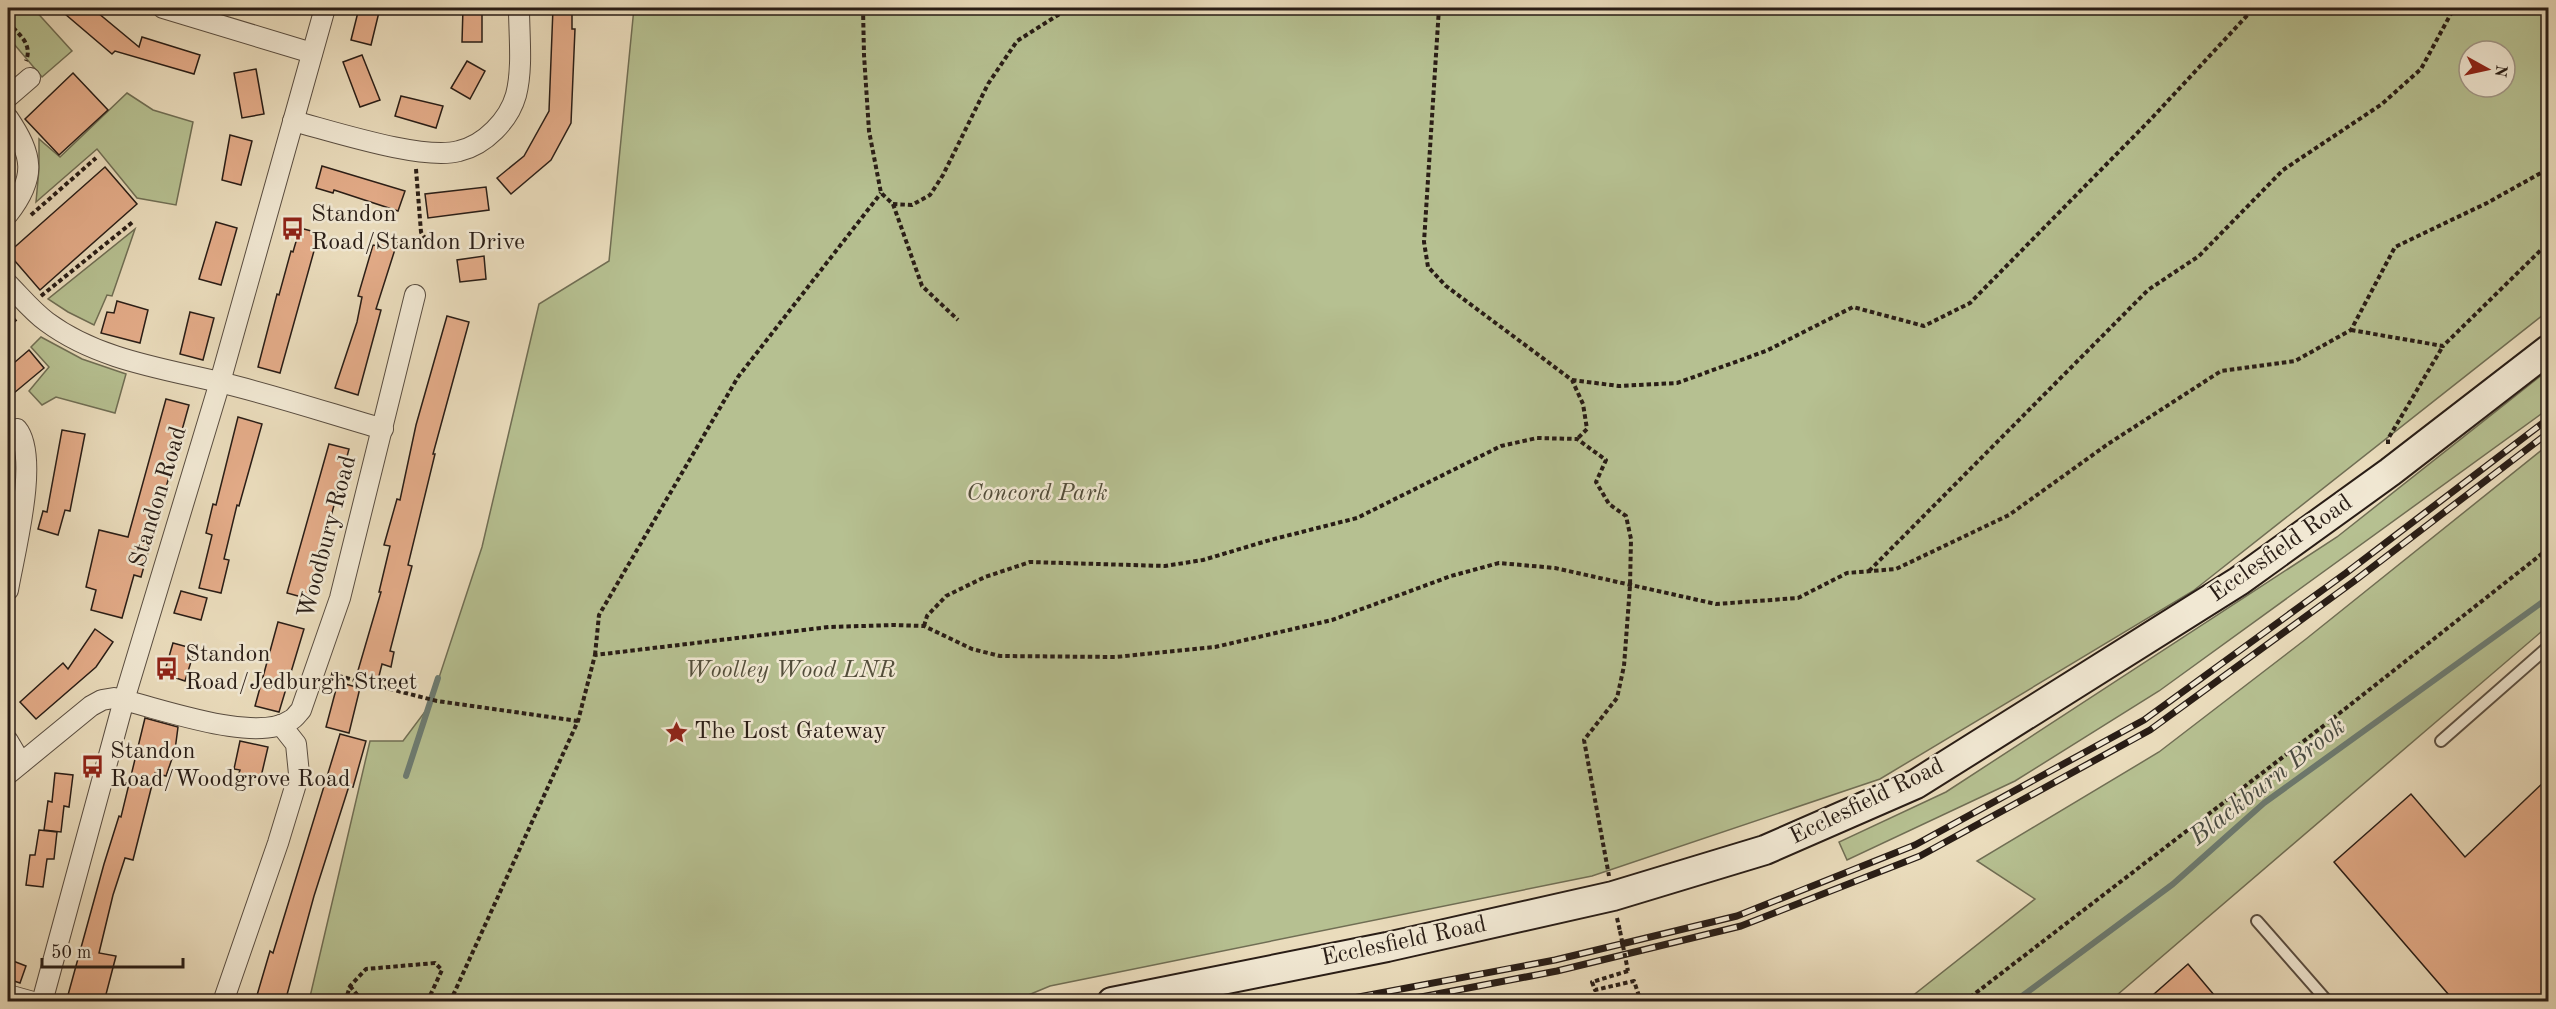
<svg xmlns="http://www.w3.org/2000/svg" width="2556" height="1009" viewBox="0 0 2556 1009" font-family="'Old Standard TT',serif">
	<rect width="100%" height="100%" fill="#eadcbc"/>
	<filter id="stains"><feTurbulence type="fractalNoise" baseFrequency=".00333" numOctaves="4"/><feColorMatrix values="0 0 0 0 .2 0 0 0 0 .09 0 0 0 0 .02 0 0 0 .5 -.17"/></filter>
	<radialGradient id="worn" r=".72"><stop offset=".6" stop-color="#630" stop-opacity="0"/><stop offset="1" stop-color="#630" stop-opacity=".3"/></radialGradient>
	<!-- green -->
	<g fill="#b6c091" stroke="#706e54" stroke-width="1.5" fill-rule="evenodd">
		<polygon points="8,8 33,8 72,51 42,77 8,37"/>
		<path d="M 634,8 L 2548,8 L 2548,311 L 2193,591 L 1880,779 L 1592,876 L 1050,986 L 1014,1001 L 309,1001 L 370,741 L 403,741 L 430,705 L 482,547 L 539,304 L 609,261 ZM 2469,51 L 2505,51 L 2505,87 L 2469,87 Z"/>
		<polygon points="127,93 153,110 193,122 176,205 137,198 97,149 36,202 39,169 39,139 60,157"/>
		<polygon points="135,229 112,296 107,295 94,325 68,312 48,299"/>
		<polygon points="41,337 82,359 126,374 115,413 56,397 42,405 29,391 49,367 31,347"/>
		<polygon points="2548,370 2548,409 2159,691 2015,781 1847,860 1839,842 1946,792 2337,537"/>
		<polygon points="2548,445 2548,626 2110,1001 2048,1001 2044,998 2039,1002 1906,1001 2035,899 1977,861 2159,752 2306,639"/>
	</g>
	<g fill="none" stroke-linecap="round" stroke-linejoin="round">
		<!-- stream -->
		<g stroke="#6c7c73" stroke-width="6">
			<polyline points="406,776 438,678"/>
			<polyline points="2014,1002 2173,884 2264,803 2548,598"/>
		</g>
	</g>
	<!-- building -->
	<g fill="#e4ac89" stroke="#291d16" stroke-width="1.5">
		<polygon points="58,8 92,8 139,47 142,37 200,55 194,74 115,51 112,54"/>
		<polygon points="359,8 380,8 371,45 351,40"/>
		<polygon points="463,8 482,8 482,42 462,42"/>
		<polygon points="553,8 572,8 572,29 575,29 571,123 551,160 511,194 497,178 524,156 549,111"/>
		<polygon points="362,55 380,100 360,107 343,62"/>
		<polygon points="467,61 485,71 470,99 451,88"/>
		<polygon points="256,69 264,114 242,118 234,73"/>
		<polygon points="73,73 108,110 59,155 25,119"/>
		<polygon points="401,96 443,106 436,128 395,116"/>
		<polygon points="230,135 252,141 241,185 222,180"/>
		<polygon points="322,166 405,191 398,211 334,190 333,193 316,188"/>
		<polygon points="105,167 137,204 40,290 8,253"/>
		<polygon points="486,187 489,210 428,218 425,194"/>
		<polygon points="216,222 237,228 221,285 199,279"/>
		<polygon points="300,228 319,233 280,373 258,367 277,294 279,295 291,251 293,252"/>
		<polygon points="381,238 397,243 376,309 381,310 358,395 335,388 357,322 362,297 358,296 373,245 379,246"/>
		<polygon points="484,256 486,279 460,282 457,260"/>
		<polygon points="117,301 148,310 140,343 101,333 107,312 114,313"/>
		<polygon points="190,312 214,318 203,360 180,354"/>
		<polygon points="447,316 469,322 433,454 435,454 408,565 412,566 390,651 394,652 391,667 382,664 378,680 357,674 381,592 379,592 390,546 384,545 397,499 400,500 416,425"/>
		<polygon points="29,350 44,368 8,398 8,368"/>
		<polygon points="166,399 189,405 141,577 134,575 122,618 91,610 96,590 86,587 99,530 128,537"/>
		<polygon points="238,417 262,424 239,506 237,505 224,559 229,560 221,593 199,588 212,535 206,533 213,504 216,505"/>
		<polygon points="62,430 85,434 70,511 65,510 58,535 38,529 43,511 47,512"/>
		<polygon points="329,444 349,449 309,599 287,593"/>
		<polygon points="181,591 207,598 201,620 174,613"/>
		<polygon points="278,622 304,629 279,712 255,706"/>
		<polygon points="95,629 113,642 96,667 36,719 20,702 63,663 68,669"/>
		<polygon points="173,643 195,649 185,681 164,674"/>
		<polygon points="338,682 360,688 349,733 326,727"/>
		<polygon points="145,718 178,727 175,750 166,776 155,773 133,860 125,858 113,895 99,953 116,956 104,1002 90,1002 68,995 104,864 119,816 121,817"/>
		<polygon points="340,734 366,741 353,787 349,786 314,896 285,1002 255,1002 270,951 273,953"/>
		<polygon points="240,741 268,747 260,781 238,776 240,770 234,769"/>
		<polygon points="55,773 73,775 69,807 64,806 61,832 44,830 48,801 52,802"/>
		<polygon points="2548,778 2548,1002 2455,1002 2334,862 2411,794 2465,857"/>
		<polygon points="39,830 57,832 54,859 47,859 43,887 26,885 30,855 35,855"/>
		<polygon points="8,959 26,966 20,983 8,979"/>
		<polygon points="2188,964 2220,1002 2145,1002"/>
	</g>
	<g fill="none" stroke-linecap="round" stroke-linejoin="round">
		<defs>
			<g id="lane">
				<polyline points="2441,741 2548,647"/>
				<polyline points="2257,921 2328,1002"/>
			</g>
			<g id="street">
				<polyline points="163,8 312,53"/>
				<polyline points="8,97 30,78"/>
				<path d="M 8,118 C 33,155 37,177 8,214"/>
				<path d="M 293,121 C 332,131 423,161 459,151 C 485,145 509,120 516,95 C 523,68 519,35 519,8"/>
				<path d="M 8,284 C 20,296 32,311 47,322 C 97,359 160,368 219,382 C 274,395 328,413 383,429"/>
				<path d="M 8,590 C 14,554 40,457 17,429"/>
				<polyline points="8,741 21,763"/>
				<path d="M 8,774 L 91,706 L 102,700 L 114,698 C 155,706 255,745 291,720 C 295,718 298,713 301,710 L 340,598 L 415,295"/>
				<polyline points="8,995 33,1002"/>
				<polyline points="42,1002 124,700 220,382 325,8"/>
				<polyline points="223,1002 278,843 299,774 296,744 281,725"/>
			</g>
			<polyline id="secondary" points="1112,1002 1387,947 1613,896 1765,850 1916,784 2239,581 2390,472 2548,350"/>
		</defs>
		<!-- lane casing -->
		<use href="#lane" stroke="#594d40" stroke-width="14"/>
		<!-- street casing -->
		<use href="#street" stroke="#594d40" stroke-width="22"/>
		<!-- secondary casing -->
		<use href="#secondary" stroke="#291d16" stroke-width="32"/>
		<!-- path -->
		<g stroke="#291d16" stroke-width="4" stroke-dasharray="4.5 3" stroke-linecap="butt">
			<polyline points="863,8 864,55 869,131 881,193 893,204 912,205 930,195 943,175 988,84 1017,41 1069,8"/>
			<polyline points="1439,8 1424,242 1428,267 1446,286 1572,380 1583,404 1587,429 1577,439"/>
			<path d="M 8,22 C 18,34 33,43 26,61"/>
			<path d="M 416,169 L 421,232 C 429,248 446,247 461,249"/>
			<polyline points="893,204 922,286 958,320"/>
			<polyline points="31,215 96,158"/>
			<polyline points="41,296 134,221"/>
			<polyline points="8,326 16,319"/>
			<polyline points="2351,330 2443,346 2548,243"/>
			<polyline points="1572,380 1619,386 1677,383 1766,351 1853,307 1924,326 1970,303 2150,120 2254,8"/>
			<polyline points="2388,444 2388,439 2443,346"/>
			<polyline points="1869,571 2148,290 2199,256 2283,170 2382,104 2421,69 2454,8"/>
			<polyline points="924,626 927,616 946,596 985,577 1030,562 1165,566 1203,560 1270,540 1357,518 1501,446 1537,438 1577,439 1606,460 1596,482 1609,504 1626,516 1631,539 1630,586 1624,666 1617,698 1584,740 1609,876"/>
			<polyline points="595,655 599,615 738,377 881,193"/>
			<polyline points="331,674 437,701 578,721"/>
			<polyline points="1617,918 1620,931"/>
			<polyline points="1628,971 1592,982 1595,990 1634,981 1641,1002"/>
			<polyline points="350,986 363,1002"/>
			<polyline points="345,1002 350,986 366,969 435,963 442,970 427,1002"/>
			<polyline points="450,1002 578,721 595,655 829,627 895,625 924,626 972,649 1000,656 1116,657 1215,647 1332,620 1451,576 1499,563 1555,568 1716,604 1798,598 1847,573 1896,569 2009,515 2108,444 2221,371 2295,361 2351,330 2395,247 2487,203 2548,169"/>
			<polyline points="1964,1002 2322,727 2548,549"/>
		</g>
		<!-- lane -->
		<use href="#lane" stroke="#f1e8d3" stroke-width="10"/>
		<!-- street -->
		<use href="#street" stroke="#f1e8d3" stroke-width="20"/>
		<!-- secondary -->
		<use href="#secondary" stroke="#f1e8d3" stroke-width="28"/>
		<defs>
			<g id="rail">
				<polyline points="1332,1002 1555,960 1737,916 1915,845 2144,720 2346,573 2548,419"/>
				<polyline points="1395,1002 1557,971 1741,926 1920,856 2150,730 2353,582 2548,433"/>
			</g>
		</defs>
		<!-- rail casing -->
		<use href="#rail" stroke="#291d16" stroke-width="7"/>
		<!-- rail -->
		<use href="#rail" stroke="#f1e8d3" stroke-width="4.5" stroke-dasharray="14" stroke-linecap="butt"/>
		<!-- path-bridge -->
		<polyline stroke="#291d16" stroke-width="4" stroke-dasharray="4.5 3" stroke-linecap="butt" points="1620,931 1628,971"/>
	</g>
	<!-- icons -->
	<defs>
		<symbol id="bus-bare" viewBox="-9 -9 18 18"><path d="M-5-6H5V4H4V6H2V4H-2V6H-4V4H-5ZM-3.5-4V0h7V-4ZM-3.5 1.2v1.5H-2V1.2ZM2 1.2v1.5H3.5V1.2Z" fill="#8f2418" stroke="#f1e8d3" stroke-width="2.5" paint-order="stroke"/></symbol>
		<symbol id="sight-bare" viewBox="-9 -9 18 18"><path d="M0-6L1.8-2.2L6-1.7L2.9 1.2L3.7 5.4L0 3.3L-3.7 5.4L-2.9 1.2L-6-1.7L-1.8-2.2Z" fill="#8f2418" stroke="#f1e8d3" stroke-width="2.5" paint-order="stroke"/></symbol>
	</defs>
	<g fill-rule="evenodd">
		<use href="#bus-bare" x="276" y="212" width="33" height="33"/>
		<use href="#bus-bare" x="150" y="652" width="33" height="33"/>
		<use href="#sight-bare" x="660" y="716" width="33" height="33"/>
		<use href="#bus-bare" x="76" y="750" width="33" height="33"/>
	</g>
	<g text-anchor="middle" dominant-baseline="central" stroke-width="5" stroke-linejoin="round" paint-order="stroke">
		<!-- poi labels -->
		<g font-size="24" fill="#291d16" stroke="#f1e8d3" text-anchor="start">
			<text x="311" y="215">Standon<tspan x="311" dy="28">Road/Standon Drive</tspan></text>
			<text x="185" y="655">Standon<tspan x="185" dy="28">Road/Jedburgh Street</tspan></text>
			<text x="694" y="732">The Lost Gateway</text>
			<text x="110" y="752">Standon<tspan x="110" dy="28">Road/Woodgrove Road</tspan></text>
		</g>
		<!-- park labels -->
		<g font-size="24" font-style="italic" fill="#534e3b" stroke="#f1e8d3">
			<text x="1037" y="494">Concord Park</text>
			<text x="790" y="671">Woolley Wood LNR</text>
		</g>
		<!-- street labels -->
		<g font-size="24" fill="#291d16" stroke="#f1e8d3">
			<text transform="translate(159 497) rotate(-73)">Standon Road</text>
			<text transform="translate(328 537) rotate(-75)">Woodbury Road</text>
			<text transform="translate(2281 549) rotate(-35)">Ecclesfield Road</text>
			<text transform="translate(1867 802) rotate(-26)">Ecclesfield Road</text>
			<text transform="translate(1404 942) rotate(-12)">Ecclesfield Road</text>
		</g>
		<!-- water labels -->
		<g font-size="26" font-style="italic" fill="#4a4d44" stroke="#f1e8d3">
			<text transform="translate(2268 782) rotate(-38)">Blackburn Brook</text>
		</g>
	</g>
	<!-- margin -->
	<rect width="2556" height="1009" fill="none" stroke="#eadcbc" stroke-width="30"/>
	<rect x="9" y="9" width="2538" height="991" fill="none" stroke="#291d16" stroke-width="3"/>
	<rect x="15" y="15" width="2526" height="979" fill="none" stroke="#291d16" stroke-width="1.5"/>
	<!-- north arrow -->
	<g transform="translate(2487 69) rotate(98)"><circle r="28" fill="#f1e8d3" stroke="#a19787" stroke-width="1.5"/>
	<path d="M0-4.5L10 22L0 15L-10 22Z" fill="#8f2418"/>
	<text y="-9" font-size="16" font-weight="bold" text-anchor="middle" fill="#291d16">N</text>
	</g>
	<!-- scale -->
	<path d="M42 958v9h141v-9" fill="none" stroke="#291d16" stroke-width="3"/>
	<text x="51" y="958" font-size="18" fill="#291d16" stroke="#f1e8d3" stroke-width="4.5" paint-order="stroke">50 m</text>
	<rect width="100%" height="100%" filter="url(#stains)"/>
	<rect width="100%" height="100%" fill="url(#worn)"/>
</svg>
